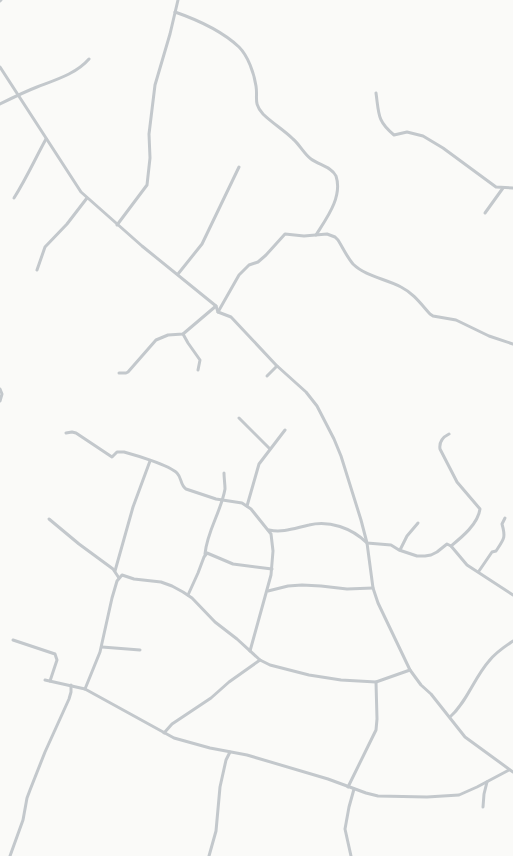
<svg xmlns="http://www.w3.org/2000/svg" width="513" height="856" viewBox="0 0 513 856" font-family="Mulish,sans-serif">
	<rect width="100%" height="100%" fill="#fafaf8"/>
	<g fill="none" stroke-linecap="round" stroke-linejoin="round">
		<!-- minor -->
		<g stroke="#c3c8cc" stroke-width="3">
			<polyline points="0,1 1,0"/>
			<path d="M 175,12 C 198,20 222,31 239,47 C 248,56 254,73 256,86 C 258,98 253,103 263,114 C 272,123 284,130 293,139 C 300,145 304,154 311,159 C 319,165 332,167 336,176 C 343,197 326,219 316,235"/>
			<polyline points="0,67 81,192 142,246 216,306 218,312 231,317 276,365 306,392 317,406 334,439 341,456 361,520 367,543 373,588 378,603 410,670 421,685 431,694 465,737 513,772"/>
			<path d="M 376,93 C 379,114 377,121 394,135 L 407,132 L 423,136 L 443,148 L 496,187 L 513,188"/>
			<path d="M 0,104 C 12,98 24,92 37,87 C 55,80 76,74 89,59"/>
			<path d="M 14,198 C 26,179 35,159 46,139"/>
			<polyline points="485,213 503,188"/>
			<polyline points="117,225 147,185 150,158 149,134 155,85 170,34 178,0"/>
			<polyline points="37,270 45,247 67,224 87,198"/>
			<polyline points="178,274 202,244 239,167"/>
			<path d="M 218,312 L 239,275 L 249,265 L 258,262 L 266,255 L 285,234 L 304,236 L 327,234 L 335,237 L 338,240 C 343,248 347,257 353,264 C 365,276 386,279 401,287 C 413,293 421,304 430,314 L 433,316 L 456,320 L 489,336 L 513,344"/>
			<polyline points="183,334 188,343 200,360 198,370"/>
			<polyline points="119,373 126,373 128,372 156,340 168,335 183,334 216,306"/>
			<polyline points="267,376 277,366"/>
			<polyline points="0,389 2,394 0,401"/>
			<polyline points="239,418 270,449"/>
			<path d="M 66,433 L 72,432 L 76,433 L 112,457 L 117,452 L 124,452 C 135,455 169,465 177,473 C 182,478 180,485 186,489 L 216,499 L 242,503 L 251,509 L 271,534 L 273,551 L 271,575 L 250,651"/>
			<polyline points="247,506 259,464 285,430"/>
			<polyline points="49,519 79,544 113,569 119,578"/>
			<path d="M 269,530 C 283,533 295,528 309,525 C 329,520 352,528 367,543 L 391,545 L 399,550 L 417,556 L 425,556 L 431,555 L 437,552 L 447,544 L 451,546 C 462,537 478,524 480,509 L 457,482 L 440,449 C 439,442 443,437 449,434"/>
			<polyline points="451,546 467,565 513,595"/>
			<polyline points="400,550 407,536 418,523"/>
			<path d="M 205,554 C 207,531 221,512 225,489 C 225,484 224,478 224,473"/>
			<polyline points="115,571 133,507 150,461"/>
			<path d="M 479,571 L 492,552 L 496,551 C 504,539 506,538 502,524 L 505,518"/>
			<polyline points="268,591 288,586 302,585 321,586 347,589 373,588"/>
			<polyline points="188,595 198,573 204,557 207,553 233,564 272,569"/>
			<polyline points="13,640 55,654 57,660 50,681"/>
			<polyline points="102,647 140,650"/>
			<polyline points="45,680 85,689 174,738 210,748 247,755 328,779 366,793 378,796 427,797 459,795 477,787 509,770"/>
			<polyline points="85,689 100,652 112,598 117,581 122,575 134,579 161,582 172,586 183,592 192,598 215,622 237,639 260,660 270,665 309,675 341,680 376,682 410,670"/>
			<path d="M 450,717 C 467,702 474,678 489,661 C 496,652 504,647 513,641"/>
			<polyline points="164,733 172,724 211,698 229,682 260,660"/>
			<polyline points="348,787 376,730 377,719 376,682"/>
			<polyline points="483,807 484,794 487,782"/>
			<polyline points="10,856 23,820 27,798 30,790 45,752 69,699 71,692 71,685"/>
			<polyline points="209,856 216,831 220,787 226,760 230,752"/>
			<polyline points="351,856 345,829 349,807 354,789"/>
		</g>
	</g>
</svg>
